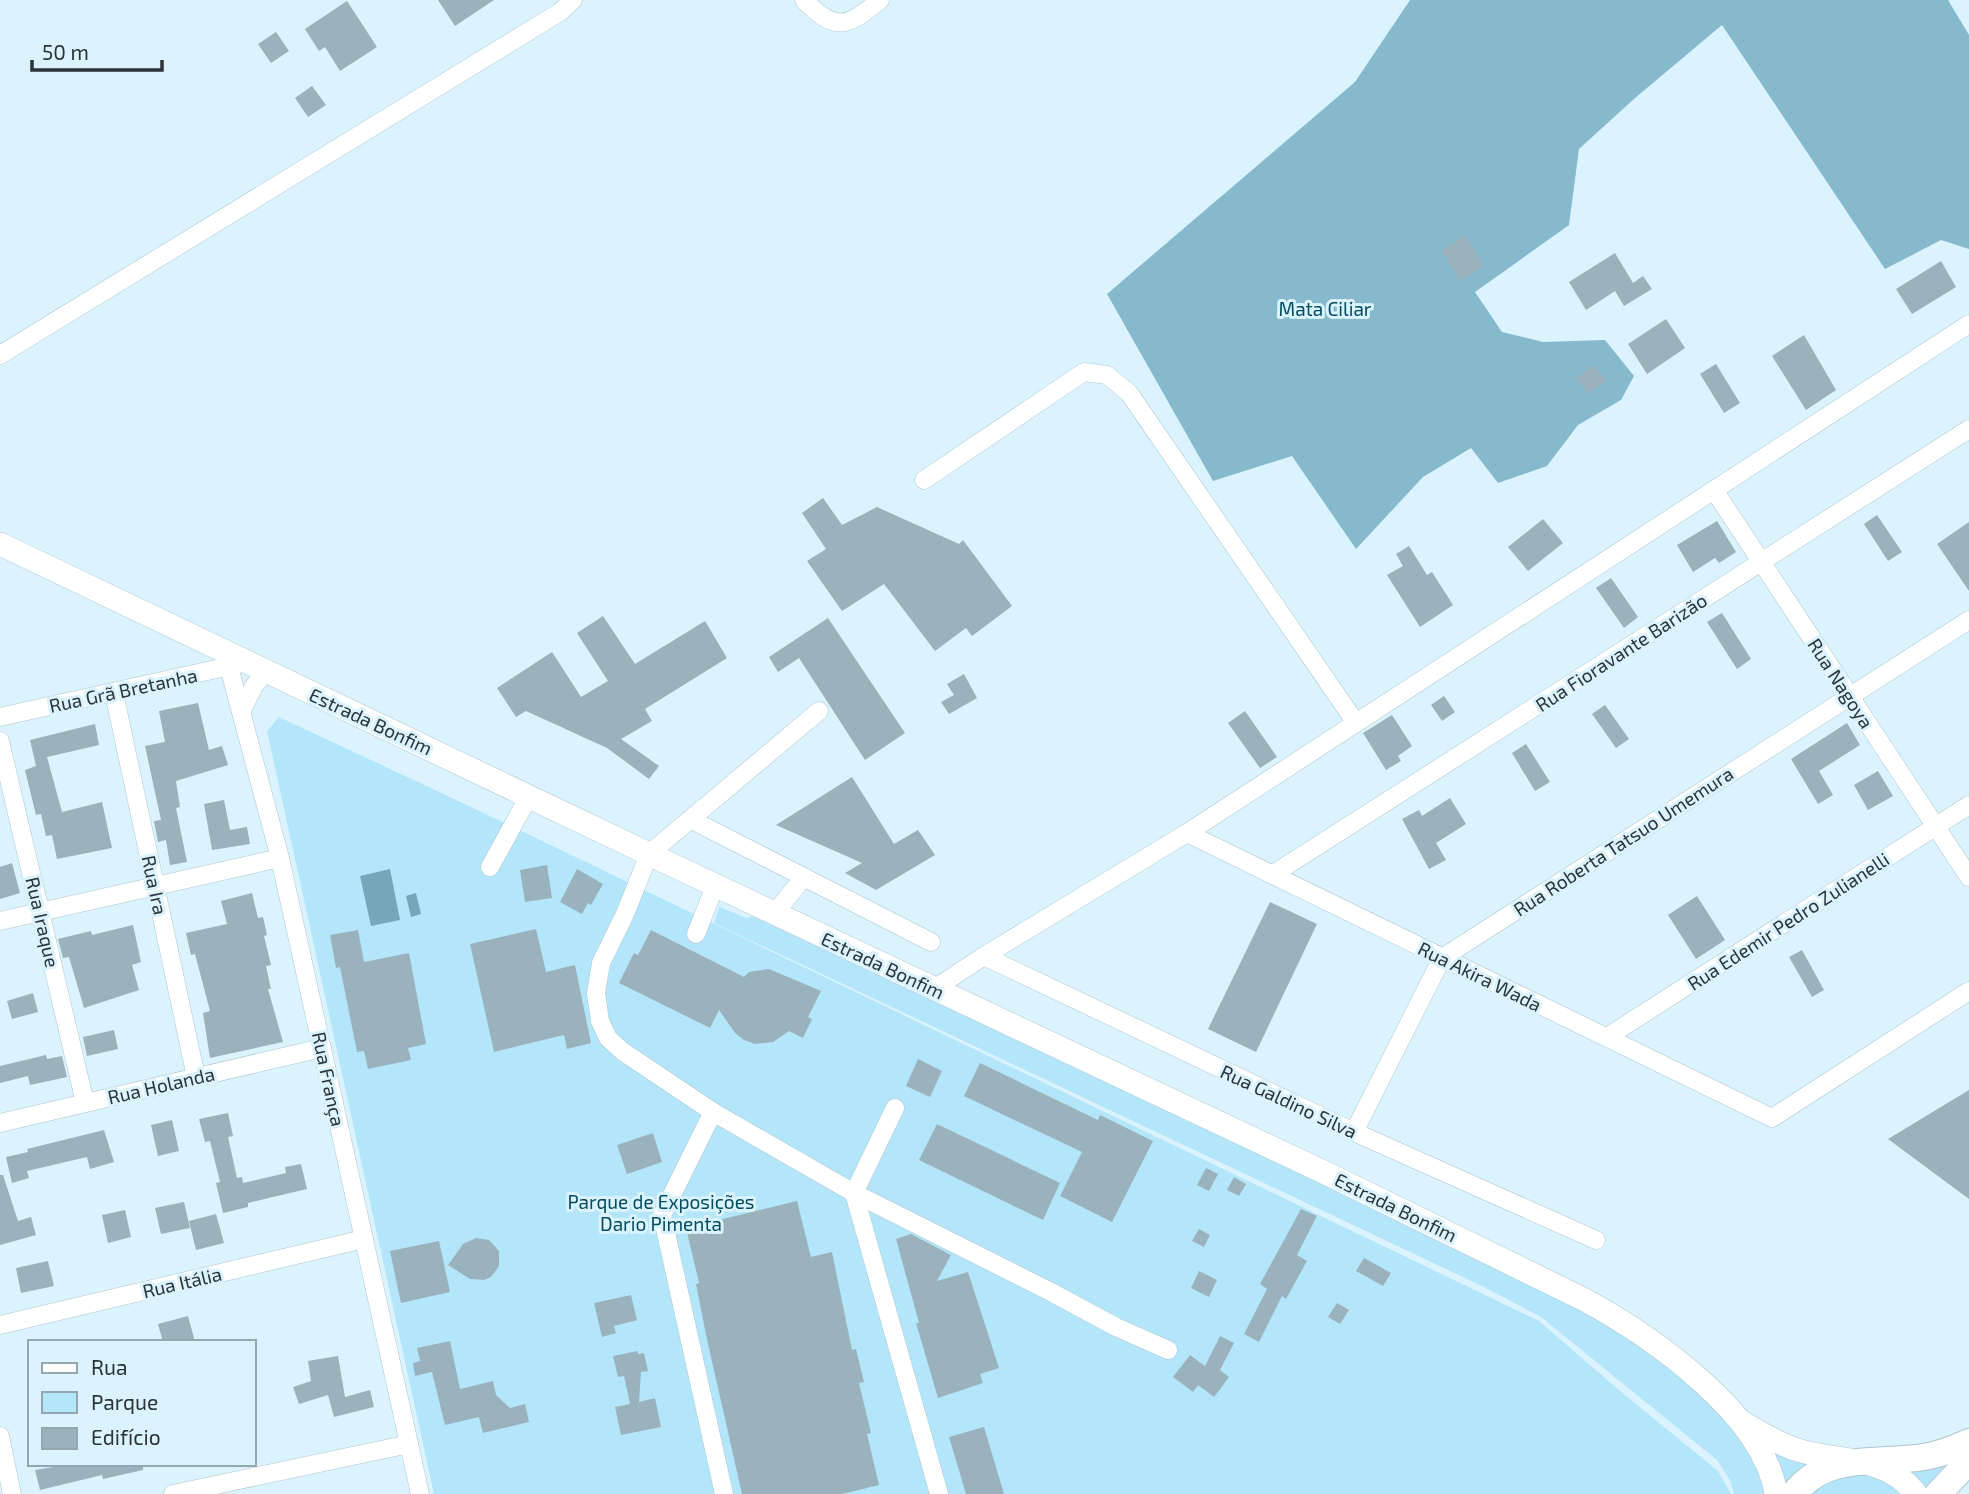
<svg xmlns="http://www.w3.org/2000/svg" width="1969" height="1494" viewBox="0 0 1969 1494" font-family="'Exo 2',sans-serif">
	<rect width="100%" height="100%" fill="#daf3fe"/>
	<!-- green -->
	<g fill="#b4e6fb">
		<polygon points="279,717 486,814 1539,1321 1620,1391 1718,1471 1731,1494 434,1494 267,731"/>
		<polygon points="719,907 747,918 753,916 1397,1216 1618,1328 1710,1400 1751,1452 1767,1494 1734,1494 1730,1480 1717,1460 1541,1317 1482,1286 714,923"/>
		<polygon points="1772,1450 1817,1464 1787,1492 1782,1471"/>
		<polygon points="1966,1450 1927,1494 1904,1471"/>
		<polygon points="1833,1473 1881,1474 1907,1494 1805,1494"/>
	</g>
	<!-- forest -->
	<polygon fill="#87b9cd" points="1410,0 1948,0 1969,35 1969,249 1941,240 1885,269 1722,25 1635,98 1579,149 1569,225 1475,292 1502,332 1543,342 1605,340 1634,376 1621,400 1578,425 1547,466 1498,483 1471,448 1423,477 1356,549 1292,456 1213,481 1107,294 1355,82"/>
	<!-- water -->
	<g fill="#75a7bb">
		<polygon points="390,869 400,920 371,926 360,876"/>
		<polygon points="416,893 421,914 411,917 406,896"/>
	</g>
	<!-- building -->
	<g fill="#9ab2bc">
		<polygon points="438,0 494,0 455,26"/>
		<polygon points="347,1 377,47 340,71 325,47 319,51 305,29"/>
		<polygon points="276,32 289,51 271,63 258,44"/>
		<polygon points="312,86 326,105 308,117 295,98"/>
		<polygon points="1464,235 1484,265 1461,281 1441,251"/>
		<polygon points="1615,253 1633,283 1643,276 1652,289 1624,306 1615,291 1586,310 1569,282"/>
		<polygon points="1941,261 1956,287 1912,314 1896,289"/>
		<polygon points="1666,319 1685,348 1647,374 1628,344"/>
		<polygon points="1804,335 1836,390 1806,410 1772,356"/>
		<polygon points="1716,364 1740,403 1724,413 1700,374"/>
		<polygon points="1594,365 1606,381 1588,394 1576,378"/>
		<polygon points="823,498 842,525 877,507 959,544 963,540 1012,606 972,636 966,628 935,651 884,584 842,611 807,561 826,549 802,513"/>
		<polygon points="1877,515 1902,552 1888,561 1864,524"/>
		<polygon points="1543,519 1563,543 1528,571 1508,547"/>
		<polygon points="1717,521 1736,552 1719,563 1715,558 1693,572 1677,545"/>
		<polygon points="1969,522 1969,591 1937,544"/>
		<polygon points="1409,546 1427,575 1432,572 1453,605 1420,627 1387,575 1403,566 1396,554"/>
		<polygon points="1611,578 1638,617 1624,628 1596,588"/>
		<polygon points="1722,613 1751,659 1737,669 1707,622"/>
		<polygon points="603,616 635,664 705,621 727,658 645,709 652,721 621,739 659,766 649,779 607,748 526,711 516,717 497,688 552,652 581,697 608,681 577,633"/>
		<polygon points="828,618 905,733 865,760 799,658 778,672 769,657"/>
		<polygon points="964,674 977,698 949,714 941,702 954,695 947,684"/>
		<polygon points="1444,696 1455,712 1442,721 1431,705"/>
		<polygon points="198,703 209,750 222,746 228,765 176,781 180,807 176,808 187,862 170,865 166,840 158,842 154,821 161,820 145,746 165,742 159,711"/>
		<polygon points="1605,705 1629,739 1616,748 1592,714"/>
		<polygon points="1245,711 1277,757 1260,768 1228,723"/>
		<polygon points="1392,715 1412,746 1398,756 1401,761 1386,770 1363,733"/>
		<polygon points="1847,723 1860,745 1819,771 1833,795 1818,804 1791,759"/>
		<polygon points="95,724 99,745 47,757 62,812 102,802 112,848 57,859 52,835 46,836 41,814 36,815 25,770 36,766 30,740"/>
		<polygon points="1526,744 1550,782 1535,791 1512,753"/>
		<polygon points="1878,771 1893,796 1868,810 1854,785"/>
		<polygon points="852,777 894,844 918,830 935,855 876,890 845,873 862,863 776,825"/>
		<polygon points="1450,798 1466,824 1436,843 1446,860 1429,869 1402,819 1419,810 1422,816"/>
		<polygon points="224,800 230,830 247,827 250,844 212,850 204,804"/>
		<polygon points="12,863 20,893 0,899 0,867"/>
		<polygon points="547,865 552,898 525,902 520,870"/>
		<polygon points="577,869 603,884 591,905 588,903 582,914 560,902"/>
		<polygon points="252,893 258,918 263,917 267,935 264,936 271,965 266,966 271,989 268,989 283,1042 210,1058 203,1013 210,1011 195,954 191,955 186,933 227,924 221,901"/>
		<polygon points="1697,896 1725,940 1696,959 1668,915"/>
		<polygon points="1270,902 1317,924 1256,1052 1208,1029"/>
		<polygon points="133,925 141,962 132,965 139,990 84,1008 69,957 63,958 58,939 91,931 92,935"/>
		<polygon points="536,929 546,972 575,965 591,1043 567,1049 564,1035 494,1052 470,944"/>
		<polygon points="358,930 364,962 409,953 426,1044 408,1048 411,1060 368,1069 364,1051 357,1052 340,967 336,968 330,935"/>
		<polygon points="651,930 744,977 749,972 769,969 821,991 808,1017 812,1019 803,1038 789,1031 773,1042 755,1044 744,1040 735,1033 719,1010 710,1028 619,983 634,953 638,955"/>
		<polygon points="1802,950 1824,990 1812,997 1789,957"/>
		<polygon points="33,993 38,1012 12,1019 7,1001"/>
		<polygon points="114,1030 118,1049 87,1056 83,1037"/>
		<polygon points="46,1055 47,1059 62,1056 67,1077 30,1085 28,1076 0,1083 0,1066"/>
		<polygon points="918,1059 942,1071 930,1097 906,1086"/>
		<polygon points="980,1063 1098,1120 1100,1115 1153,1141 1112,1222 1060,1196 1082,1152 964,1096"/>
		<polygon points="1969,1090 1969,1199 1888,1139"/>
		<polygon points="228,1113 233,1136 228,1137 237,1178 242,1177 243,1183 286,1173 285,1167 301,1164 307,1189 248,1203 248,1207 223,1213 216,1183 220,1182 210,1141 205,1142 199,1119"/>
		<polygon points="172,1120 179,1151 158,1156 151,1125"/>
		<polygon points="937,1124 1060,1183 1043,1220 919,1160"/>
		<polygon points="104,1130 114,1162 90,1169 87,1157 27,1171 29,1178 12,1183 6,1157 28,1152 27,1149"/>
		<polygon points="653,1133 662,1162 627,1174 617,1145"/>
		<polygon points="1206,1168 1218,1174 1209,1191 1197,1185"/>
		<polygon points="0,1175 3,1175 18,1221 31,1217 36,1235 0,1245"/>
		<polygon points="1234,1177 1246,1184 1239,1196 1227,1190"/>
		<polygon points="797,1201 811,1257 832,1252 852,1350 856,1349 864,1382 859,1383 871,1433 867,1434 879,1485 842,1494 742,1494 706,1335 696,1284 699,1283 686,1228"/>
		<polygon points="184,1202 190,1228 161,1234 155,1208"/>
		<polygon points="1301,1209 1317,1216 1297,1255 1307,1261 1286,1299 1282,1296 1259,1342 1244,1334 1267,1289 1260,1284"/>
		<polygon points="125,1210 131,1237 108,1243 102,1215"/>
		<polygon points="216,1214 224,1243 196,1250 189,1221"/>
		<polygon points="1199,1229 1210,1235 1204,1247 1192,1241"/>
		<polygon points="911,1234 951,1255 937,1281 968,1272 999,1368 980,1374 983,1383 938,1398 916,1323 919,1323 896,1239"/>
		<polygon points="476,1238 489,1240 499,1251 499,1266 491,1277 484,1280 470,1279 448,1265 463,1244"/>
		<polygon points="439,1241 450,1292 401,1303 390,1251"/>
		<polygon points="1364,1258 1391,1273 1383,1286 1356,1271"/>
		<polygon points="48,1261 54,1286 21,1293 16,1268"/>
		<polygon points="1199,1271 1217,1280 1209,1297 1191,1288"/>
		<polygon points="631,1295 637,1320 614,1326 616,1333 602,1337 594,1303"/>
		<polygon points="1337,1303 1349,1310 1340,1324 1328,1317"/>
		<polygon points="188,1316 195,1342 163,1342 158,1324"/>
		<polygon points="1220,1336 1234,1343 1220,1370 1229,1377 1214,1397 1198,1385 1193,1392 1173,1377 1190,1355 1205,1366"/>
		<polygon points="450,1341 460,1389 493,1381 496,1395 510,1408 525,1404 529,1422 483,1433 479,1417 445,1425 432,1372 415,1376 413,1363 420,1361 417,1348"/>
		<polygon points="638,1351 638,1354 644,1353 648,1371 641,1372 639,1402 655,1398 661,1427 621,1435 615,1407 630,1404 624,1376 618,1377 613,1356"/>
		<polygon points="338,1356 345,1397 370,1390 374,1407 334,1417 328,1395 299,1404 293,1387 311,1381 308,1361"/>
		<polygon points="984,1427 1004,1494 966,1494 949,1437"/>
		<polygon points="72,1464 143,1464 143,1470 103,1479 102,1475 40,1490 35,1470"/>
	</g>
	<g fill="none" stroke-linecap="round" stroke-linejoin="round">
		<defs>
			<g id="minor">
				<path d="M 804,0 C 836,33 847,27 880,0"/>
				<polyline points="0,355 560,12 573,0"/>
				<polyline points="924,480 1084,372 1107,375 1129,393 1356,723"/>
				<polyline points="1714,490 1969,877"/>
				<polyline points="229,667 280,858 420,1494"/>
				<polyline points="114,693 196,1077"/>
				<polyline points="819,711 649,854 625,914 601,963 596,993 600,1021 608,1038 622,1051 713,1112 854,1193 939,1494"/>
				<polyline points="241,712 254,686 266,672"/>
				<polyline points="0,717 239,664"/>
				<polyline points="0,741 85,1103"/>
				<polyline points="690,819 931,942"/>
				<polyline points="1187,833 1772,1118 1969,991"/>
				<polyline points="490,867 529,796"/>
				<polyline points="1272,875 1969,429"/>
				<polyline points="774,914 804,877"/>
				<polyline points="0,921 280,858"/>
				<polyline points="696,934 715,886"/>
				<polyline points="984,956 1354,1132 1596,1240"/>
				<polyline points="934,989 984,956 1187,833 1969,324"/>
				<polyline points="1607,1037 1969,805"/>
				<polyline points="895,1108 854,1193 1051,1292 1116,1327 1168,1350"/>
				<polyline points="713,1112 662,1215 724,1494"/>
				<polyline points="0,1123 322,1048"/>
				<polyline points="1354,1132 1442,958 1969,620"/>
				<polyline points="0,1325 364,1239"/>
				<polyline points="0,1436 12,1494"/>
				<polyline points="173,1494 409,1444"/>
			</g>
			<g id="major">
				<path d="M 0,544 L 649,854 L 1332,1176 L 1585,1300 C 1651,1336 1764,1414 1776,1494"/>
				<path d="M 1742,1422 C 1761,1433 1780,1445 1801,1451 C 1844,1463 1886,1455 1916,1494"/>
			</g>
			<g id="highway">
				<path d="M 1794,1494 C 1824,1454 1873,1463 1917,1458 C 1936,1456 1952,1450 1969,1442"/>
				<polyline points="1938,1494 1969,1461"/>
			</g>
		</defs>
		<!-- minor casing -->
		<use href="#minor" stroke="#adc5cf" stroke-width="19"/>
		<!-- major casing -->
		<use href="#major" stroke="#adc5cf" stroke-width="24"/>
		<!-- highway casing -->
		<use href="#highway" stroke="#adc5cf" stroke-width="28"/>
		<!-- minor -->
		<use href="#minor" stroke="#fff" stroke-width="18"/>
		<!-- major -->
		<use href="#major" stroke="#fff" stroke-width="23"/>
		<!-- highway -->
		<use href="#highway" stroke="#fff" stroke-width="26"/>
	</g>
	<g text-anchor="middle" dominant-baseline="central" stroke-width="6" stroke-linejoin="round" paint-order="stroke">
		<!-- park labels -->
		<g font-size="19" fill="#024b60" stroke="#daf3fe">
			<text x="1325" y="308">Mata Ciliar</text>
			<text x="661" y="1201">Parque de Exposições<tspan x="661" dy="22">Dario Pimenta</tspan></text>
		</g>
		<!-- street labels -->
		<g font-size="19" fill="#2a3438" stroke="#daf3fe">
			<text transform="translate(1621 652) rotate(-33)">Rua Fioravante Barizão</text>
			<text transform="translate(1841 683) rotate(57)">Rua Nagoya</text>
			<text transform="translate(123 690) rotate(-12)">Rua Grã Bretanha</text>
			<text transform="translate(371 721) rotate(25)">Estrada Bonfim</text>
			<text transform="translate(1623 841) rotate(-33)">Rua Roberta Tatsuo Umemura</text>
			<text transform="translate(155 885) rotate(78)">Rua Ira</text>
			<text transform="translate(1788 921) rotate(-33)">Rua Edemir Pedro Zulianelli</text>
			<text transform="translate(43 922) rotate(77)">Rua Iraque</text>
			<text transform="translate(883 965) rotate(25)">Estrada Bonfim</text>
			<text transform="translate(1480 976) rotate(26)">Rua Akira Wada</text>
			<text transform="translate(329 1079) rotate(78)">Rua França</text>
			<text transform="translate(161 1085) rotate(-13)">Rua Holanda</text>
			<text transform="translate(1289 1101) rotate(25)">Rua Galdino Silva</text>
			<text transform="translate(1396 1207) rotate(26)">Estrada Bonfim</text>
			<text transform="translate(182 1282) rotate(-13)">Rua Itália</text>
		</g>
	</g>
	<!-- legend -->
	<rect x="28" y="1340" width="228" height="126" fill="#daf3fe" stroke="#94a7af" stroke-width="2"/>
	<rect x="42" y="1363" width="35" height="10" fill="#ffffff" stroke="#94a7af" stroke-width="2"/>
	<text x="91" y="1375" font-size="21" fill="#2a3438">Rua</text>
	<rect x="42" y="1392" width="35" height="21" fill="#b4e6fb" stroke="#94a7af" stroke-width="2"/>
	<text x="91" y="1410" font-size="21" fill="#2a3438">Parque</text>
	<rect x="42" y="1428" width="35" height="21" fill="#9ab2bc" stroke="#94a7af" stroke-width="2"/>
	<text x="91" y="1445" font-size="21" fill="#2a3438">Edifício</text>
	<!-- scale -->
	<path d="M32 60v10h130v-10" fill="none" stroke="#2a3438" stroke-width="3.5"/>
	<text x="42" y="60" font-size="21" fill="#2a3438" stroke="#daf3fe" stroke-width="5" paint-order="stroke">50 m</text>
</svg>
